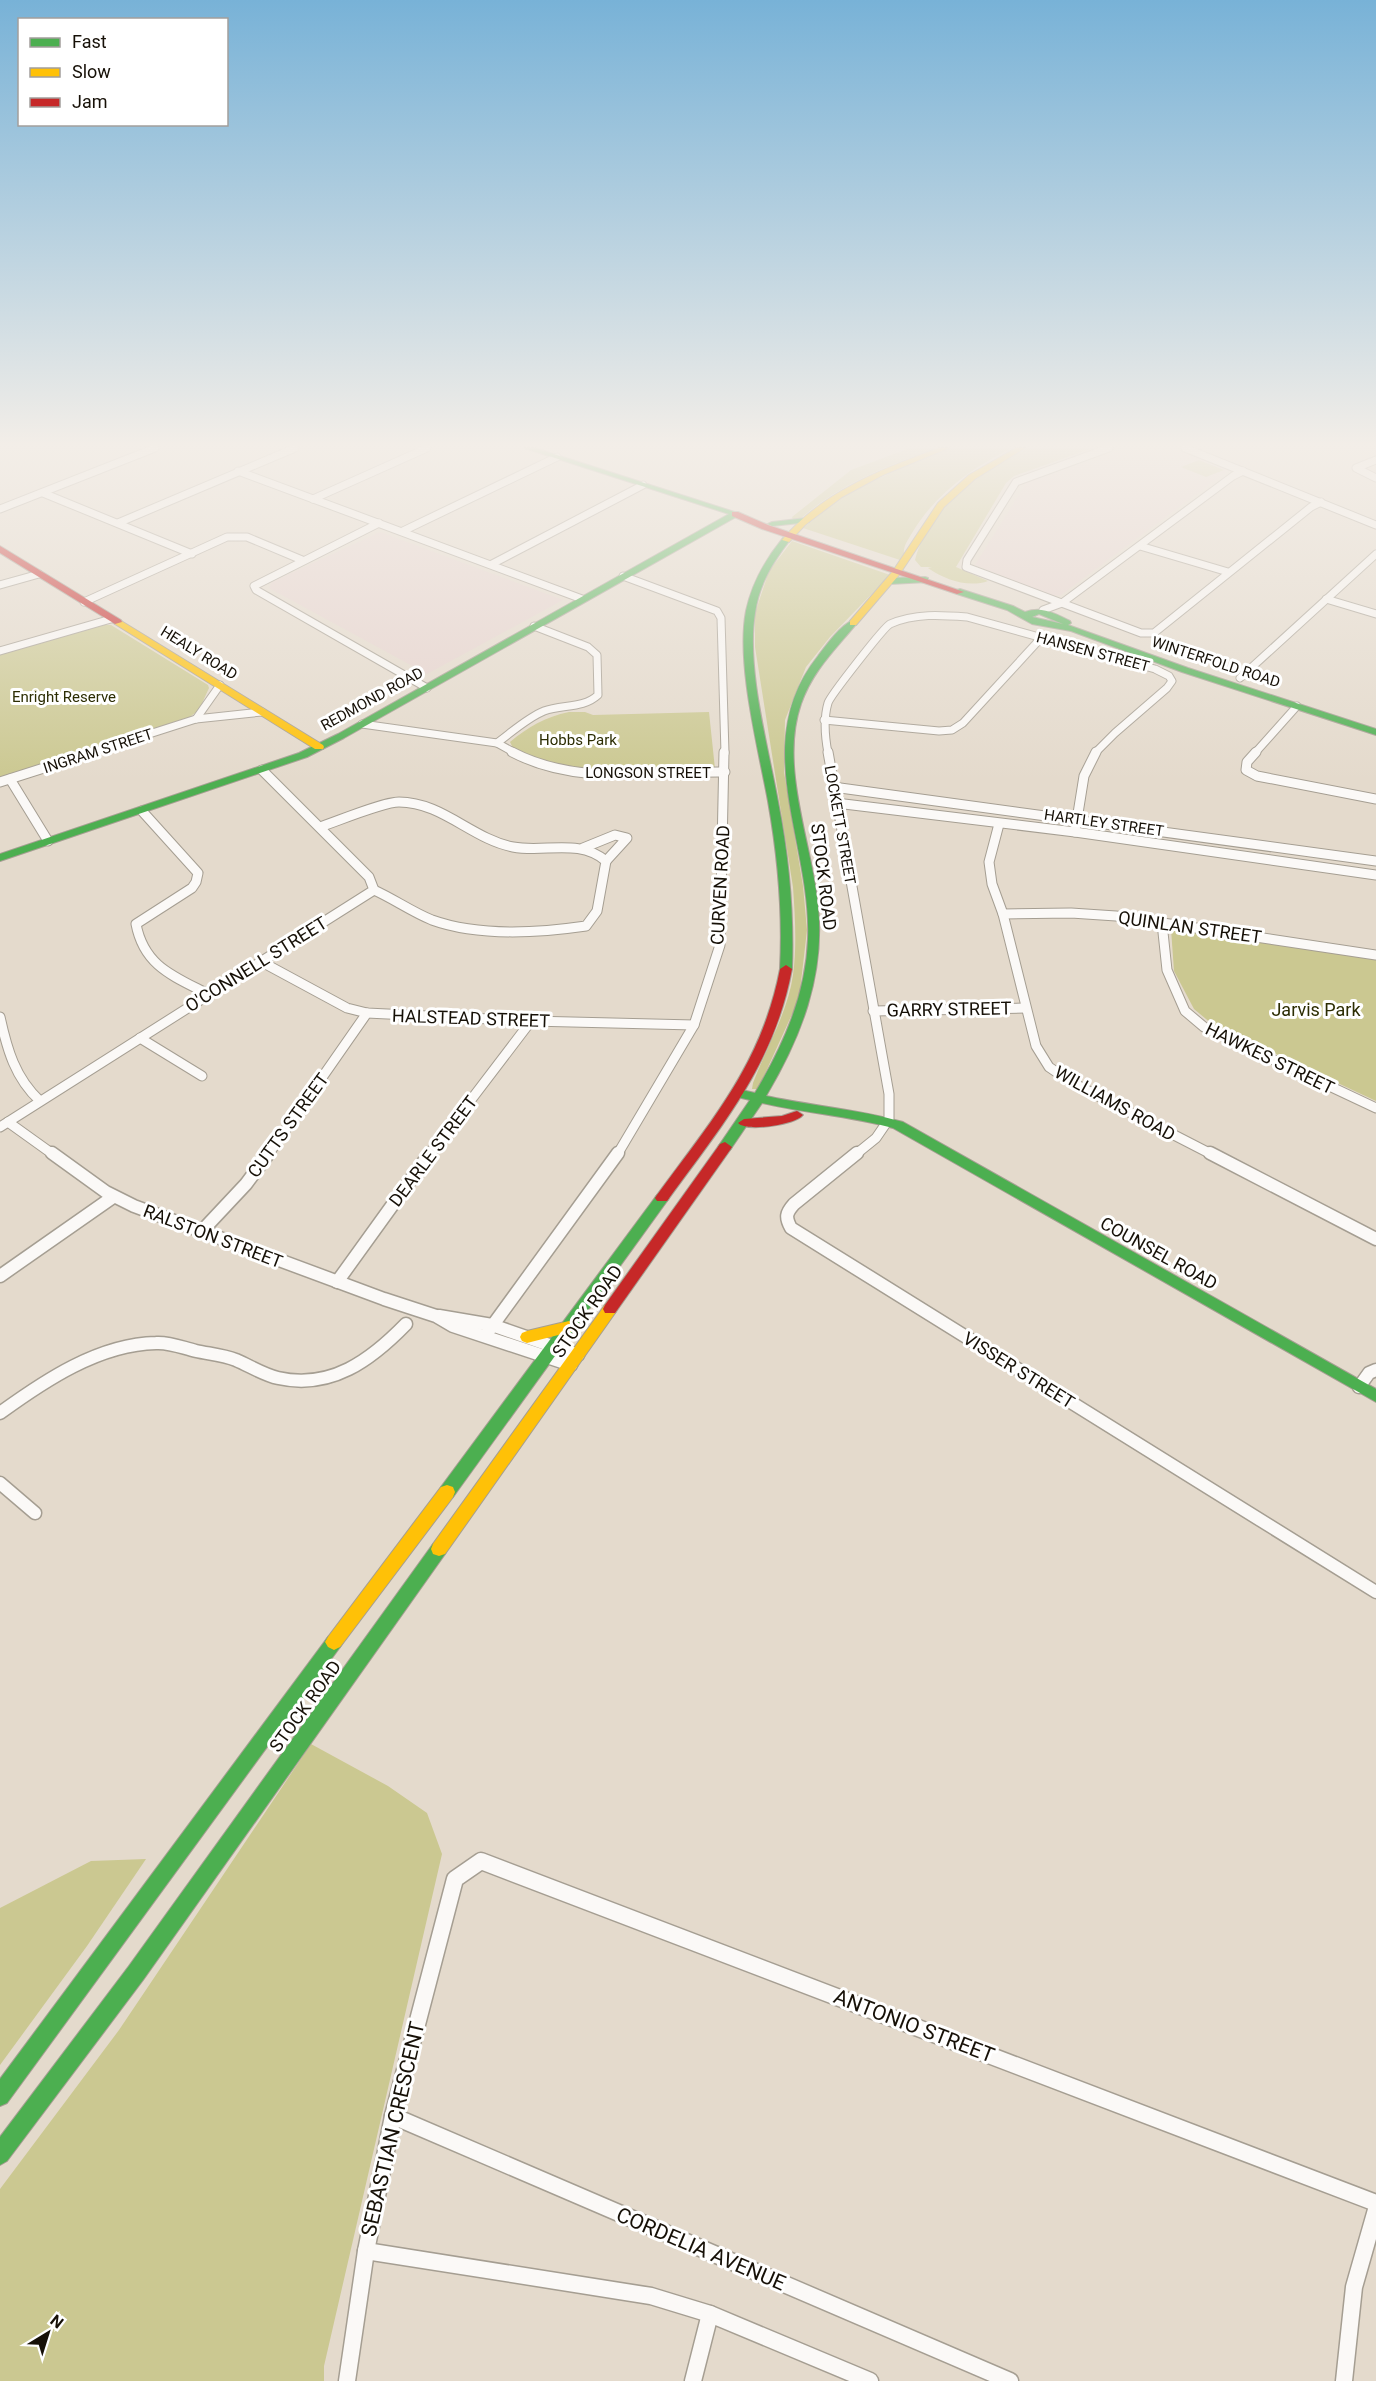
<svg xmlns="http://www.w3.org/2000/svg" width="1376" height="2381" viewBox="0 0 1376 2381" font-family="Roboto,sans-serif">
	<rect width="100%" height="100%" fill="#e4dacc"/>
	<!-- education -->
	<g fill="#e6d3ce">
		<polygon points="1128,448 1173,448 1224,468 1226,472 1061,595 1052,596 975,565 1027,482"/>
		<polygon points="380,532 563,600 427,674 269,588 272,582"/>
	</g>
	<!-- green -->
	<g fill="#cbc891">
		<path d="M 910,448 L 938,448 C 888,465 842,483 801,518 L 793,520 L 792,517 L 851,470 Z"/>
		<path d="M 952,448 L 1012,448 C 974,466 934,495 912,533 C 908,540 903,546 904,554 L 900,560 L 803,528 L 846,494 L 927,456 Z"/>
		<path d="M 1028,448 L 1093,448 L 1014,476 L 1006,483 L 956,567 L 988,581 C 969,588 945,580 928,568 L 932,567 L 921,567 L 915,560 C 929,505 982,472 1028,448 Z"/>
		<polygon points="1199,460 1224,470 1206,477 1181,467"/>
		<path d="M 792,541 L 890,575 L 830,637 L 806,667 L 785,720 L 784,772 L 803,886 L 807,930 L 799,999 L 758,1089 L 752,1089 L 753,1083 C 766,1048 788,1012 793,975 C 797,946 795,916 793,887 L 755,647 L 755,613 L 769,571 Z"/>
		<polygon points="104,625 111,625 208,685 209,688 199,710 187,719 0,779 0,654"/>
		<path d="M 569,712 L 585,712 L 593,715 L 709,712 L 715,769 L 588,771 L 541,760 L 513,748 L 510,742 C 528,727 545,717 569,712 Z"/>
		<polygon points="1179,927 1376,959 1376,1101 1212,1024 1194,1009 1174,971 1171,929"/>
		<polygon points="311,1744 388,1786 427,1813 442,1854 324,2366 324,2381 0,2381 0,2189 119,2030"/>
		<polygon points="146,1859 87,1946 0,2065 0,1908 91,1861"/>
	</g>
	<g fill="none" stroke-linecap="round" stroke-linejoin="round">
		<defs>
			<g id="street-far3">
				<polyline points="1109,448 1016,482 967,560 966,567 1141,633 1154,633 1311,507 1321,502"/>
				<polyline points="1185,448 1376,525"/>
				<polyline points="1376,460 1356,468 1376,478"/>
				<polyline points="238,471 582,599"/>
				<polyline points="43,493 192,554"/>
				<polyline points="313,499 427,448"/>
				<polyline points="0,509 155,448"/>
				<polyline points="118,523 295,448"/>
				<polyline points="379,523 254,586 256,590 427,688"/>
				<polyline points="403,531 557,457"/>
				<polyline points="1140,546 1228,572"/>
				<polyline points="492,564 643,485"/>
				<polyline points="623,576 717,611 721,618 725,753"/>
				<polyline points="0,585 39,574"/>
				<polyline points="1326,599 1376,614"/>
				<polyline points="84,602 227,537 247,537 302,560"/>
				<polyline points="1043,610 1062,603 1233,476 1243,471"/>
				<polyline points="0,651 111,619"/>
				<polyline points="1240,678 1376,554"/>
				<polyline points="196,719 220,685"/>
				<polyline points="824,720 939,731 952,730 963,723 1041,638"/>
				<polyline points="362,724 497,743 515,753"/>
				<path d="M 497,743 C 512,732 527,718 544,711 C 562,704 583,709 598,695 L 597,655 L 588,647 L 534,626"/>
				<polyline points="90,753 196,719 262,712"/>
				<path d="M 828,753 C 825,737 823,720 828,703 C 830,696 884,627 890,624 C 915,613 941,615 967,617 L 1155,669 L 1169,676 L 1172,681 L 1167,688 L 1115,733 L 1095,753"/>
				<polyline points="1255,753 1297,706"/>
			</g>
			<g id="street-far2">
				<path d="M 512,752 C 579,787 653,771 725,772"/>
				<polyline points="828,752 889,1094 889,1119 876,1138 855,1155"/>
				<polyline points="1256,752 1247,762 1246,770 1257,776 1376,799"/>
				<polyline points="10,779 48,841"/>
				<polyline points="0,782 94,752"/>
				<polyline points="833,787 1376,861"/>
				<polyline points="836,803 1075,832 1376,875"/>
				<path d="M 142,811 L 198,873 L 196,882 L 192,888 L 136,924 C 144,966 173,976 208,994"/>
				<polyline points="999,824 989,862 992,884 1003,914 1036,1046 1049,1067 1071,1082 1213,1155"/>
				<path d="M 320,827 C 338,821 383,802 399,802 C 442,802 472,839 513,847 C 545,853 579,838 606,861 L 597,911 L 586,926 C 538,933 479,937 432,920 C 412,912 394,899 374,890"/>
				<polyline points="1075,832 1084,776 1096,752"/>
				<polyline points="583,848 615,835 627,838 606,861"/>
				<polyline points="1003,914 1071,913 1116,916 1376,955"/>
				<polyline points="1162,923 1167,970 1185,1011 1204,1027 1376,1108"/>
				<polyline points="260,961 347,1008 367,1013 531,1021 694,1025"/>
				<polyline points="873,1011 1025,1008"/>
				<path d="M 0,1017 C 7,1049 15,1078 40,1101"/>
				<polyline points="140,1038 202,1076"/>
				<polyline points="8,1122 54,1155"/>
				<polyline points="0,1127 374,890 369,877 262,770"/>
				<polyline points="268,1155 367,1013"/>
				<polyline points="429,1155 531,1021"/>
				<polyline points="617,1155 694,1025 720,945 724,752"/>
			</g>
			<g id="street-far1">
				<polyline points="52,1153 106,1192 134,1206 384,1299 436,1316 453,1326 571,1365"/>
				<path d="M 857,1153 L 794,1204 C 786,1213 785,1217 791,1228 L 1376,1592"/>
				<polyline points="1210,1153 1376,1239"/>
				<polyline points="201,1232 246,1184 269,1153"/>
				<polyline points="0,1276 113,1197"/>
				<polyline points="337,1282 430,1153"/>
				<polyline points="439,1316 492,1325 578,1355"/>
				<polyline points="485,1336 618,1153"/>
				<polyline points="1359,1387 1369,1373 1376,1370"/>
				<path d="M 0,1413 C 44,1381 99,1344 156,1343 C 170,1342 183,1348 196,1351 C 210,1354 223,1355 236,1360 C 250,1366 264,1375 278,1378 C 331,1390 371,1360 406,1324"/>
				<polyline points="0,1483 35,1513"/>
			</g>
			<g id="street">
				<polyline points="393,2116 1010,2381"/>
				<polyline points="366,2251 651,2296 710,2314 870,2381"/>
				<polyline points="347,2381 366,2251 393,2116 455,1879 481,1861 1376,2203"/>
				<polyline points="693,2381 710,2314"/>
				<polyline points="1344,2381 1354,2287 1376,2210"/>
			</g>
			<g id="fast">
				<polygon points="524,448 535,448 744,515 736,517 344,738 307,757 0,861 0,854 299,753 338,734 729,514"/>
				<polygon points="806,518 810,520 809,522 772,526 768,524 772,522"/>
				<path d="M 786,537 L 790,540 C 773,562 759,584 755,613 C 746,668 768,746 778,802 C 789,858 794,912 792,969 L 786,973 L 780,969 C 783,912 778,857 768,801 C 758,747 736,663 746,611 C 752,583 765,560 783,538 Z"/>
				<polygon points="925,577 928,578 928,582 890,584 886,581 890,578"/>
				<path d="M 960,589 L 1013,606 L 1025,612 C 1042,606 1054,613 1070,621 L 1071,623 L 1068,625 L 1188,668 L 1376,729 L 1376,735 L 1182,672 L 1071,631 L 1032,624 L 1007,610 L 957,594 L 957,590 ZM 1039,614 L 1063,624 L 1032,617 Z"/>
				<path d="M 853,620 L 857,623 C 835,650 813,670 801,704 C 779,767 812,843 818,906 C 825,976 801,1037 766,1096 C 812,1106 857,1109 903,1122 L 1376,1389 L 1376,1402 L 893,1128 C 850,1116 805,1113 762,1103 L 730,1150 L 720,1150 L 718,1147 L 720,1144 L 750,1100 L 733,1096 L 731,1093 L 737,1089 L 755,1093 C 783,1046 806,995 808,939 C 812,842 748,744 818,656 C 827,644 840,626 853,620 Z"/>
				<polygon points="662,1193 669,1198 667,1201 453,1497 447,1499 441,1497 439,1492 441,1487 657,1195"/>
				<polygon points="439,1542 445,1544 447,1549 445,1554 143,1980 7,2161 0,2165 0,2137 129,1966 433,1544"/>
				<polygon points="334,1634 340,1637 343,1642 340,1647 7,2103 0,2106 0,2079 328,1637"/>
			</g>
			<g id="slow">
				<path d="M 939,448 L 949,448 L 883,475 L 842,497 L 805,525 L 789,542 L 782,540 C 822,492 882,469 939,448 Z"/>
				<polygon points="1016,448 1025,448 975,479 944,507 899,575 856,625 850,625 850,621 893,571 938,503 969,475"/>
				<polygon points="118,619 323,745 324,747 323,749 315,749 115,624 114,622"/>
				<polygon points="610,1304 615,1305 617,1309 615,1313 445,1554 439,1556 433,1554 431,1549 433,1544 605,1305"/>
				<polygon points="569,1321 574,1323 576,1327 574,1331 527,1343 522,1341 520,1337 522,1333 527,1331"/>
				<polygon points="447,1485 453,1487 455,1492 453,1497 340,1647 334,1650 328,1647 325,1642 328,1637 441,1487"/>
			</g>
			<g id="jam">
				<polygon points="732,512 738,512 768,525 964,592 957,594 762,529 732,516"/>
				<polygon points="0,546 121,620 122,622 115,624 0,553"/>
				<path d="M 786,965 L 792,969 C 774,1065 722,1125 667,1201 L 657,1201 L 655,1198 L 657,1195 C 712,1120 762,1063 780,969 Z"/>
				<path d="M 797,1111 L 803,1115 C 795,1125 746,1132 738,1123 L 744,1119 L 782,1116 Z"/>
				<polygon points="725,1142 732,1147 730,1150 615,1313 605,1313 603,1309 605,1305 720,1144"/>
			</g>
		</defs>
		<!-- street-far3 casing -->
		<use href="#street-far3" stroke="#a59e92" stroke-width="9"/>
		<!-- street-far2 casing -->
		<use href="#street-far2" stroke="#a59e92" stroke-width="11"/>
		<!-- street-far1 casing -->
		<use href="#street-far1" stroke="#a59e92" stroke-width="15"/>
		<!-- street casing -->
		<use href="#street" stroke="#a59e92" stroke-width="19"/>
		<!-- fast casing -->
		<use href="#fast" stroke="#a59e92" stroke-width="2"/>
		<!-- slow casing -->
		<use href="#slow" stroke="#a59e92" stroke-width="2"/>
		<!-- jam casing -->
		<use href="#jam" stroke="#a59e92" stroke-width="2"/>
		<!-- street-far3 -->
		<use href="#street-far3" stroke="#fbf9f7" stroke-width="7"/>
		<!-- street-far2 -->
		<use href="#street-far2" stroke="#fbf9f7" stroke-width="9"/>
		<!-- street-far1 -->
		<use href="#street-far1" stroke="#fbf9f7" stroke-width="12"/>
		<!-- street -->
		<use href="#street" stroke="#fbf9f7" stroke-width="16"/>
		<!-- fast -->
		<use href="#fast" fill="#4caf50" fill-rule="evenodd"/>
		<!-- slow -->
		<use href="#slow" fill="#ffc107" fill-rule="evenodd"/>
		<!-- jam -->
		<use href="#jam" fill="#c62828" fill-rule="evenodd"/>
	</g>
	<!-- sky -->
	<linearGradient id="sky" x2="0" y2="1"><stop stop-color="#78b2d7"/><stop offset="0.57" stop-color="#f3eee8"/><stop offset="1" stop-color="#f3eee8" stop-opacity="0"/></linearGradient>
	<rect width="1376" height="781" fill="url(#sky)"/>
	<g text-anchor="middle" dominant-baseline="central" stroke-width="6" stroke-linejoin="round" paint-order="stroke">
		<!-- far-street labels -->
		<g font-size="15" fill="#161007" stroke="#fff">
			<text transform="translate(1093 652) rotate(15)">HANSEN STREET</text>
			<text transform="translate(199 653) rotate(32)">HEALY ROAD</text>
			<text transform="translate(1216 662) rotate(18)">WINTERFOLD ROAD</text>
			<text transform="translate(372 699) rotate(-29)">REDMOND ROAD</text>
			<text transform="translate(98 751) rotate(-18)">INGRAM STREET</text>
			<text x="648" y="773">LONGSON STREET</text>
			<text transform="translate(1104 823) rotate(8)">HARTLEY STREET</text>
			<text transform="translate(840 825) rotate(80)">LOCKETT STREET</text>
		</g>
		<!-- far-park labels -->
		<g font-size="15" fill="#2c2d03" stroke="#fff">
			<text x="64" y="697">Enright Reserve</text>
			<text x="578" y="740">Hobbs Park</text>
		</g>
		<!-- street labels -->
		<g font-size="18" fill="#161007" stroke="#fff">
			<text transform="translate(824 877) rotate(83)">STOCK ROAD</text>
			<text transform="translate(720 885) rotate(-87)">CURVEN ROAD</text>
			<text transform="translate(1190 927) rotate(8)">QUINLAN STREET</text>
			<text transform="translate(256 964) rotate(-32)">O'CONNELL STREET</text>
			<text transform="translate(949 1009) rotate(-1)">GARRY STREET</text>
			<text transform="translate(471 1018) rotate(2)">HALSTEAD STREET</text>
			<text transform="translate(1270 1058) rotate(26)">HAWKES STREET</text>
			<text transform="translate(1115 1103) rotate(29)">WILLIAMS ROAD</text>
			<text transform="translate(288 1125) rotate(-54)">CUTTS STREET</text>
			<text transform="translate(433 1151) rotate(-53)">DEARLE STREET</text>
			<text transform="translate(213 1236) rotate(21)">RALSTON STREET</text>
			<text transform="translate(1159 1253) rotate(29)">COUNSEL ROAD</text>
			<text transform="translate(587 1311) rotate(-55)">STOCK ROAD</text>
			<text transform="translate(1019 1370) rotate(32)">VISSER STREET</text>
			<text transform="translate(305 1706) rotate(-54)">STOCK ROAD</text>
		</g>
		<!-- park labels -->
		<g font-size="18" fill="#2c2d03" stroke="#fff">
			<text x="1316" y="1009">Jarvis Park</text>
		</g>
		<!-- near-street labels -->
		<g font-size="21" fill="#161007" stroke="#fff">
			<text transform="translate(914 2026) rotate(21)">ANTONIO STREET</text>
			<text transform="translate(393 2129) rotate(-77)">SEBASTIAN CRESCENT</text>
			<text transform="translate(701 2249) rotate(23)">CORDELIA AVENUE</text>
		</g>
	</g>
	<!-- legend -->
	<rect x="18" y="18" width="210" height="108" fill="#ffffff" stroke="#a29f9c" stroke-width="1.5"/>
	<rect x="30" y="38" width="30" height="9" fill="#4caf50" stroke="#a29f9c" stroke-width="1.5"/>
	<text x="72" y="48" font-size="18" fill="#161007">Fast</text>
	<rect x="30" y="68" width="30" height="9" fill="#ffc107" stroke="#a29f9c" stroke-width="1.5"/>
	<text x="72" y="78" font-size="18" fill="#161007">Slow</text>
	<rect x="30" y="98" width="30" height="9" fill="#c62828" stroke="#a29f9c" stroke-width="1.5"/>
	<text x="72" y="108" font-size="18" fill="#161007">Jam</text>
	<!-- north arrow -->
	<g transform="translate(48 2333) rotate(38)" stroke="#ffffff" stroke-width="4.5" paint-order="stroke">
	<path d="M0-4.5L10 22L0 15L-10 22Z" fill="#161007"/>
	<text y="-9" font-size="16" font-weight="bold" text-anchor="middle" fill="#161007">N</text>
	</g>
</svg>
